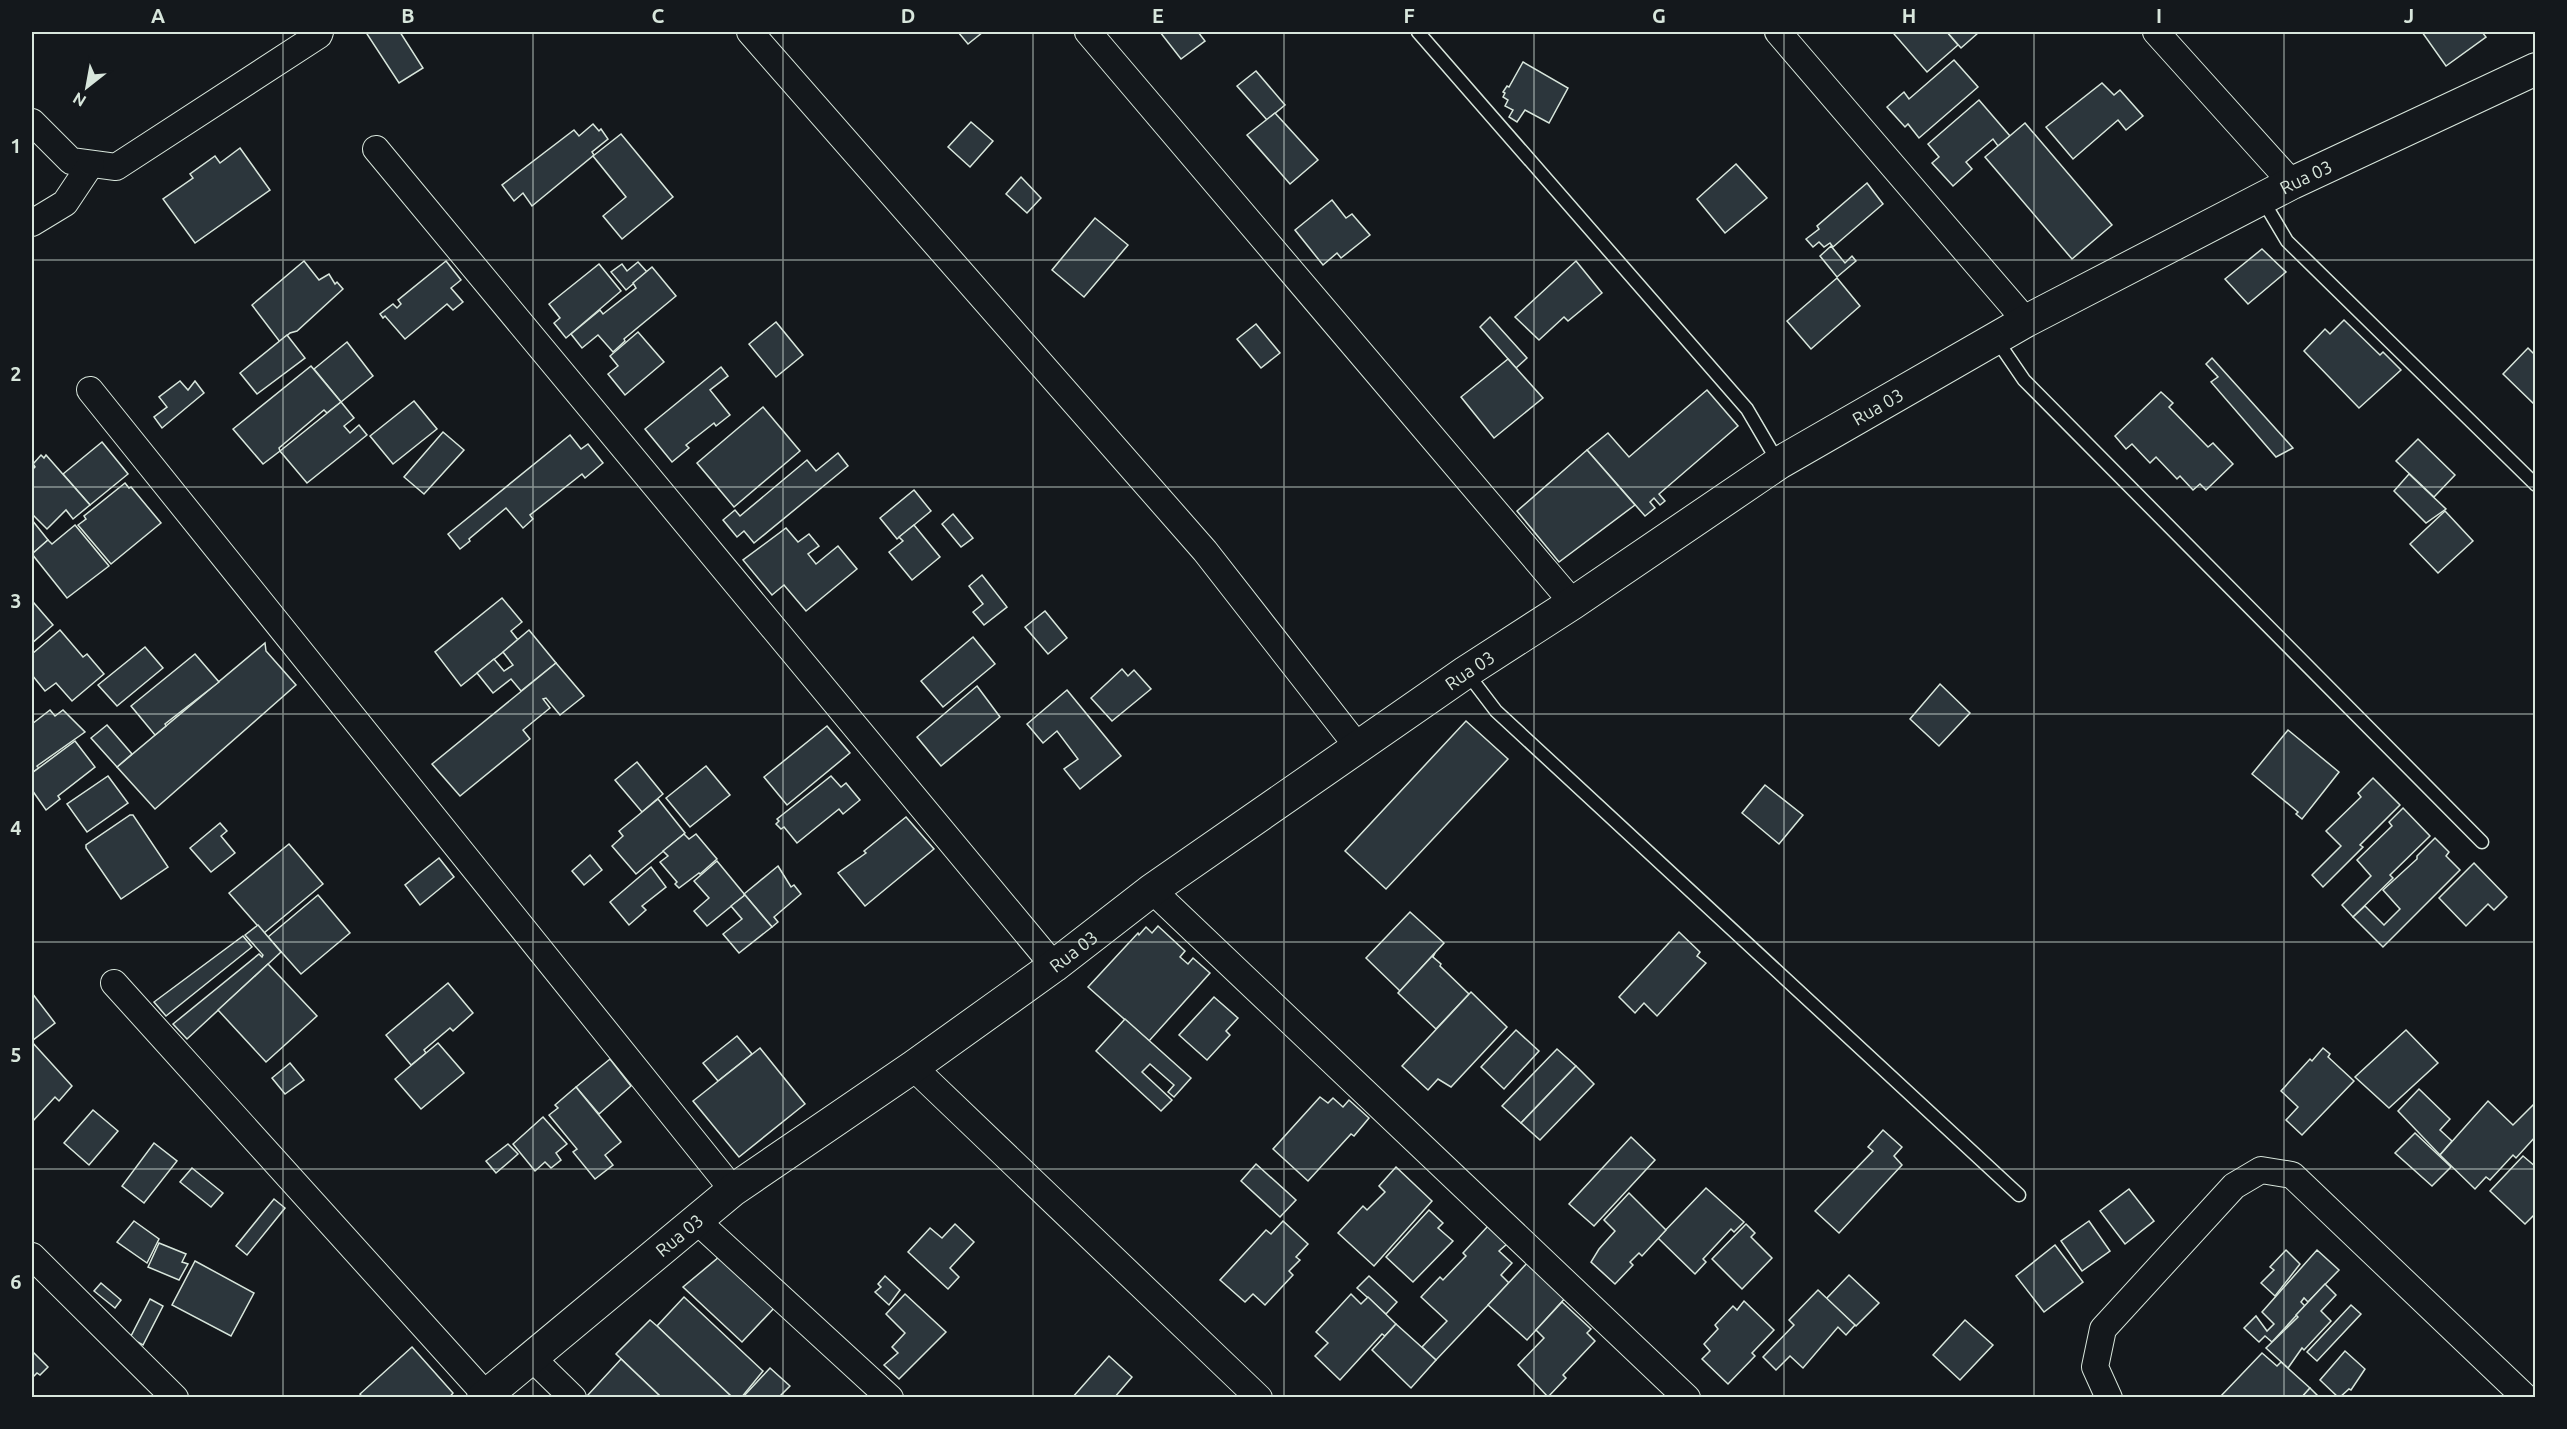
<svg xmlns="http://www.w3.org/2000/svg" width="2567" height="1429" font-family="Ubuntu,sans-serif">
	<rect width="100%" height="100%" fill="#14181c"/>
	<g fill="#2c363c" stroke="#d8e6dc" stroke-width="1.5">
		<path d="M370,32H400L423,68L399,83L367,34Z"/>
		<path d="M958,32H983L968,44Z"/>
		<path d="M1160,32H1198L1205,41L1181,59Z"/>
		<path d="M1897,32H1947L1958,45L1927,72L1894,34Z"/>
		<path d="M1947,32H1977L1978,33L1961,48Z"/>
		<path d="M2422,32H2482L2486,37L2446,66Z"/>
		<path d="M1954,60L1978,87L1919,138L1908,124L1905,127L1887,107L1904,92L1909,99Z"/>
		<path d="M1523,62L1568,88L1549,123L1525,110L1517,122L1509,117L1513,110L1505,106L1508,100L1503,97L1505,93L1503,92L1507,86L1509,87Z"/>
		<path d="M1256,71L1285,105L1267,120L1237,86Z"/>
		<path d="M2102,83L2114,95L2120,90L2143,116L2126,130L2118,120L2073,159L2046,127Z"/>
		<path d="M1979,100L2010,136L1998,146L1993,139L1966,162L1972,169L1953,186L1932,163L1939,157L1928,144Z"/>
		<path d="M1275,113L1318,160L1290,184L1247,135Z"/>
		<path d="M971,122L993,141L970,167L948,147Z"/>
		<path d="M2025,123L2112,225L2072,259L1985,157Z"/>
		<path d="M593,124L599,131L601,129L608,139L592,152L594,155L532,206L523,193L514,201L502,185L574,130L579,136Z"/>
		<path d="M621,134L673,197L622,239L603,216L626,197L593,156Z"/>
		<path d="M240,148L270,190L195,243L163,199L193,178L190,174L215,156L220,163Z"/>
		<path d="M1736,164L1767,198L1725,233L1697,199Z"/>
		<path d="M1021,177L1041,198L1027,213L1006,194Z"/>
		<path d="M1867,183L1883,204L1833,247L1830,243L1824,247L1819,242L1813,247L1806,239L1819,229L1817,226Z"/>
		<path d="M1332,200L1346,218L1352,214L1370,235L1341,258L1337,253L1323,265L1295,230Z"/>
		<path d="M1095,218L1128,245L1084,297L1052,270Z"/>
		<path d="M1831,246L1845,263L1852,256L1856,261L1837,277L1820,256Z"/>
		<path d="M2262,249L2286,272L2248,304L2225,279Z"/>
		<path d="M304,261L319,280L329,274L335,284L337,282L343,289L297,331L290,333L280,342L252,305Z"/>
		<path d="M446,261L461,280L451,288L463,302L453,310L447,304L405,339L385,316L383,318L380,314L393,304L397,308L401,304L398,300Z"/>
		<path d="M1576,261L1602,293L1568,321L1564,317L1539,340L1515,317Z"/>
		<path d="M638,262L647,272L626,290L611,272L622,264L627,271Z"/>
		<path d="M599,264L621,291L566,338L554,323L560,318L549,304Z"/>
		<path d="M652,267L676,296L624,339L625,341L613,352L598,335L582,348L571,334L600,310L603,314L636,288L633,283Z"/>
		<path d="M1837,278L1860,306L1811,349L1787,321Z"/>
		<path d="M1490,317L1527,358L1516,368L1480,327Z"/>
		<path d="M2344,320L2380,355L2383,352L2401,370L2359,408L2304,351L2325,329L2330,334Z"/>
		<path d="M776,322L803,355L776,377L749,344Z"/>
		<path d="M1256,324L1280,353L1261,368L1237,339Z"/>
		<path d="M638,332L664,362L625,395L608,374L618,366L610,356Z"/>
		<path d="M287,335L305,358L257,394L240,373Z"/>
		<path d="M347,342L373,376L341,402L314,369Z"/>
		<path d="M2528,348L2536,356V406L2503,374Z"/>
		<path d="M2212,358L2293,448L2276,457L2211,382L2218,377L2206,364Z"/>
		<path d="M1508,359L1543,398L1494,438L1461,397Z"/>
		<path d="M311,366L341,402L327,413L324,410L279,448L280,451L263,464L233,429Z"/>
		<path d="M721,367L728,376L710,390L730,415L716,426L714,423L686,445L689,448L672,462L645,429Z"/>
		<path d="M180,381L188,390L195,381L204,393L162,428L154,417L167,407L159,397Z"/>
		<path d="M1707,390L1738,426L1659,494L1665,501L1660,505L1654,498L1650,502L1655,508L1645,516L1587,450L1608,433L1629,457Z"/>
		<path d="M2161,392L2173,403L2169,407L2208,447L2213,443L2233,464L2206,490L2200,484L2193,490L2180,476L2177,479L2156,457L2150,463L2132,444L2126,449L2115,436Z"/>
		<path d="M414,401L437,429L393,464L370,436Z"/>
		<path d="M341,402L354,418L344,426L350,433L359,425L367,435L307,483L280,451Z"/>
		<path d="M763,407L800,451L734,507L697,463Z"/>
		<path d="M443,432L464,450L424,494L404,477Z"/>
		<path d="M570,435L581,449L588,444L603,463L585,478L582,474L530,515L533,519L523,528L506,508L469,539L470,541L460,549L448,534Z"/>
		<path d="M2418,439L2455,475L2434,497L2396,461Z"/>
		<path d="M102,442L128,474L90,505L63,474Z"/>
		<path d="M1587,450L1635,505L1559,562L1517,511Z"/>
		<path d="M838,453L848,466L754,543L744,531L737,537L723,520L735,510L740,516L807,460L816,471Z"/>
		<path d="M41,455L44,458L46,455L90,505L73,519L66,510L47,529L32,514V470L35,467L33,464Z"/>
		<path d="M2409,474L2446,509L2426,523L2394,491Z"/>
		<path d="M125,483L129,488L131,487L161,523L111,564L78,525L86,519L84,516Z"/>
		<path d="M914,490L931,511L897,539L880,518Z"/>
		<path d="M2445,511L2473,541L2438,573L2410,544Z"/>
		<path d="M953,514L973,538L961,547L942,524Z"/>
		<path d="M32,520L48,540L32,554Z"/>
		<path d="M75,525L109,566L67,598L32,554L48,540L52,544Z"/>
		<path d="M914,525L940,557L912,580L889,552L903,541L899,537Z"/>
		<path d="M786,528L798,542L809,534L819,546L808,554L816,564L838,546L857,569L806,611L784,585L772,595L743,560Z"/>
		<path d="M982,575L1007,607L984,625L973,612L983,604L969,586Z"/>
		<path d="M502,598L522,622L511,631L518,640L461,686L435,652Z"/>
		<path d="M34,603L53,625L32,643V605Z"/>
		<path d="M1045,611L1067,638L1048,654L1025,627Z"/>
		<path d="M60,630L83,657L87,654L104,674L72,701L56,683L45,691L32,675V654Z"/>
		<path d="M529,630L556,663L521,691L511,679L493,693L477,673L494,659L504,671L513,665L503,652Z"/>
		<path d="M973,637L995,664L943,707L921,681Z"/>
		<path d="M265,643L266,651L296,685L155,809L117,767Z"/>
		<path d="M145,647L163,668L117,706L98,685Z"/>
		<path d="M195,654L219,682L165,724L166,726L155,735L131,706Z"/>
		<path d="M556,663L584,696L560,715L546,698L543,699L550,708L523,730L530,739L460,796L432,764Z"/>
		<path d="M1122,669L1128,676L1134,670L1151,689L1112,721L1091,698Z"/>
		<path d="M1940,684L1970,713L1939,746L1910,719Z"/>
		<path d="M977,686L1000,717L941,766L917,737Z"/>
		<path d="M1067,690L1121,756L1080,789L1064,769L1078,759L1057,731L1043,743L1027,724Z"/>
		<path d="M50,710L55,716L63,710L85,732L37,766L39,768L32,773V724Z"/>
		<path d="M1466,721L1508,759L1386,889L1345,851Z"/>
		<path d="M107,725L132,754L117,767L91,738Z"/>
		<path d="M827,726L850,753L787,805L764,777Z"/>
		<path d="M2288,730L2339,772L2302,819L2296,814L2298,812L2252,774Z"/>
		<path d="M75,741L95,767L58,796L60,799L46,810L32,790V773Z"/>
		<path d="M637,762L663,794L642,812L615,780Z"/>
		<path d="M706,766L730,795L690,827L666,798Z"/>
		<path d="M108,776L128,803L87,832L67,804Z"/>
		<path d="M831,776L841,787L846,783L860,800L843,814L839,809L797,843L784,827L781,829L776,824L779,821L777,819Z"/>
		<path d="M2373,778L2400,805L2360,845L2363,847L2323,887L2312,875L2341,846L2326,831L2361,797L2358,793Z"/>
		<path d="M1765,785L1803,815L1779,844L1742,813Z"/>
		<path d="M658,799L685,833L636,874L612,846L623,836L619,831Z"/>
		<path d="M2403,808L2430,836L2390,875L2393,878L2353,917L2342,905L2371,876L2357,860L2392,826L2389,822Z"/>
		<path d="M130,815H133L168,867L121,899L86,848V845Z"/>
		<path d="M906,817L934,849L865,906L838,873L866,853L864,851Z"/>
		<path d="M220,823L227,831L221,836L235,853L211,872L190,848Z"/>
		<path d="M684,834L689,839L696,834L717,859L700,874L699,873L679,888L675,884L677,882L660,862L668,856L663,851Z"/>
		<path d="M2435,838L2449,852L2446,856L2460,870L2383,947L2353,917L2365,906L2384,925L2400,909L2383,890L2417,859V856Z"/>
		<path d="M289,844L323,884L264,933L229,893Z"/>
		<path d="M590,855L602,870L584,885L572,871Z"/>
		<path d="M439,858L454,877L420,905L405,885Z"/>
		<path d="M717,861L745,895L707,926L694,911L709,898L694,881Z"/>
		<path d="M2474,863L2507,897L2494,910L2488,904L2466,926L2439,898Z"/>
		<path d="M778,866L791,887L794,885L801,894L774,917L778,922L772,927L744,894Z"/>
		<path d="M651,867L666,887L642,906L646,910L629,925L610,902Z"/>
		<path d="M318,895L350,933L301,974L268,937Z"/>
		<path d="M745,895L772,927L739,953L723,934L742,919L731,906Z"/>
		<path d="M1410,912L1444,943L1400,991L1366,958Z"/>
		<path d="M258,925L281,952L187,1039L173,1024L259,954L262,957L263,955L245,935Z"/>
		<path d="M1158,926L1185,951L1180,957L1188,964L1193,958L1210,973L1149,1041L1088,987L1138,933L1139,935L1146,927L1152,933Z"/>
		<path d="M1679,932L1700,952L1697,956L1706,963L1657,1016L1644,1003L1635,1013L1619,997Z"/>
		<path d="M243,936L252,947L166,1016L154,1002Z"/>
		<path d="M1435,953L1433,957L1441,964L1440,966L1469,994L1436,1029L1398,993Z"/>
		<path d="M268,964L317,1016L266,1062L218,1010Z"/>
		<path d="M448,983L473,1013L453,1031L450,1028L424,1050L426,1053L411,1065L386,1035Z"/>
		<path d="M1471,992L1507,1027L1451,1087L1438,1079L1428,1090L1402,1066Z"/>
		<path d="M32,993L55,1023L33,1040L32,1038Z"/>
		<path d="M1214,997L1238,1018L1226,1031L1230,1035L1207,1060L1179,1035Z"/>
		<path d="M1125,1019L1191,1078L1174,1097L1168,1092L1174,1085L1150,1064L1142,1072L1172,1100L1161,1111L1096,1051Z"/>
		<path d="M1516,1030L1539,1051L1504,1089L1481,1067Z"/>
		<path d="M2406,1030L2438,1063L2389,1108L2355,1077Z"/>
		<path d="M737,1036L752,1054L718,1081L703,1063Z"/>
		<path d="M32,1042L72,1086L59,1101L55,1097L32,1122Z"/>
		<path d="M438,1043L464,1073L421,1109L395,1079Z"/>
		<path d="M760,1048L805,1104L739,1157L693,1101Z"/>
		<path d="M2323,1048L2330,1054L2328,1057L2354,1081L2302,1135L2286,1120L2298,1107L2281,1091L2310,1059L2312,1061Z"/>
		<path d="M1557,1049L1576,1066L1521,1123L1502,1106Z"/>
		<path d="M610,1059L631,1086L599,1114L576,1087Z"/>
		<path d="M290,1063L304,1080L285,1094L272,1078Z"/>
		<path d="M1576,1066L1594,1084L1540,1140L1521,1123Z"/>
		<path d="M576,1087L621,1142L605,1155L613,1165L595,1179L573,1152L577,1149L549,1115L558,1108L555,1105Z"/>
		<path d="M2419,1089L2450,1119L2440,1130L2452,1141L2440,1155L2398,1111Z"/>
		<path d="M1320,1097L1328,1103L1333,1098L1343,1107L1349,1100L1369,1118L1354,1136L1351,1134L1308,1181L1273,1149Z"/>
		<path d="M2488,1101L2513,1125L2536,1102V1136L2516,1158L2513,1155L2490,1180L2486,1177L2475,1189L2440,1155Z"/>
		<path d="M93,1110L118,1131L89,1165L64,1143Z"/>
		<path d="M543,1117L567,1144L556,1153L561,1160L551,1168L545,1162L535,1171L513,1144Z"/>
		<path d="M1883,1130L1902,1147L1894,1156L1902,1165L1839,1233L1815,1211L1873,1151L1868,1147Z"/>
		<path d="M2415,1133L2451,1167L2432,1186L2395,1153Z"/>
		<path d="M1631,1137L1655,1160L1594,1226L1569,1204Z"/>
		<path d="M154,1143L177,1161L144,1203L122,1186Z"/>
		<path d="M508,1144L518,1154L496,1173L486,1161Z"/>
		<path d="M2523,1156L2536,1167V1213L2525,1224L2490,1191Z"/>
		<path d="M1256,1164L1296,1200L1280,1217L1241,1181Z"/>
		<path d="M1396,1167L1432,1201L1374,1266L1338,1233L1363,1206L1367,1210L1385,1192L1379,1186Z"/>
		<path d="M192,1168L223,1193L211,1207L180,1182Z"/>
		<path d="M1706,1188L1744,1222L1734,1232L1731,1229L1703,1259L1706,1262L1695,1274L1658,1238Z"/>
		<path d="M2129,1189L2154,1221L2125,1244L2100,1211Z"/>
		<path d="M1629,1193L1666,1230L1642,1256L1639,1253L1630,1262L1633,1265L1615,1284L1591,1262L1599,1249L1615,1231L1604,1220Z"/>
		<path d="M274,1199L285,1208L247,1255L236,1246Z"/>
		<path d="M1429,1210L1443,1223L1438,1228L1453,1241L1413,1282L1386,1257Z"/>
		<path d="M134,1221L159,1239L147,1263L117,1242Z"/>
		<path d="M1283,1221L1308,1244L1296,1257L1300,1260L1289,1271L1293,1275L1265,1305L1253,1294L1245,1302L1220,1280L1266,1230L1271,1234Z"/>
		<path d="M2089,1221L2110,1251L2082,1271L2061,1241Z"/>
		<path d="M955,1224L974,1242L950,1268L959,1277L948,1289L908,1252L930,1228L942,1238Z"/>
		<path d="M1746,1224L1755,1233L1751,1237L1772,1258L1742,1289L1712,1259Z"/>
		<path d="M1488,1226L1507,1244L1499,1251L1512,1263L1501,1275L1509,1283L1436,1360L1422,1347L1447,1321L1421,1297L1440,1277L1443,1280L1466,1256L1463,1253Z"/>
		<path d="M159,1243L186,1254L182,1262L188,1264L179,1280L148,1267Z"/>
		<path d="M2055,1245L2083,1282L2044,1312L2016,1276Z"/>
		<path d="M2286,1250L2300,1264L2275,1296L2261,1283L2274,1270L2270,1267Z"/>
		<path d="M2317,1250L2339,1270L2308,1302L2304,1298L2301,1302L2305,1306L2272,1342L2265,1336L2259,1342L2244,1328L2256,1316L2267,1331L2274,1324L2262,1312Z"/>
		<path d="M719,1257L775,1307L742,1342L683,1287Z"/>
		<path d="M195,1261L254,1293L231,1336L172,1305Z"/>
		<path d="M1529,1261L1567,1296L1527,1340L1488,1305Z"/>
		<path d="M1849,1275L1879,1303L1856,1326L1826,1299Z"/>
		<path d="M885,1276L900,1290L889,1305L875,1292L881,1287L878,1284Z"/>
		<path d="M1369,1276L1397,1302L1386,1314L1357,1288Z"/>
		<path d="M101,1283L121,1300L115,1308L94,1291Z"/>
		<path d="M2325,1284L2336,1295L2321,1311L2331,1321L2304,1350L2302,1348L2288,1368L2266,1348L2298,1317L2296,1315Z"/>
		<path d="M1818,1290L1855,1325L1846,1335L1838,1327L1803,1368L1790,1356L1776,1370L1763,1357L1794,1325L1789,1320Z"/>
		<path d="M905,1294L946,1332L899,1379L884,1365L898,1353L892,1347L905,1333L886,1314Z"/>
		<path d="M1351,1294L1361,1304L1368,1297L1396,1324L1385,1336L1382,1334L1340,1380L1315,1356L1328,1343L1316,1332Z"/>
		<path d="M684,1297L763,1371L741,1398H733L657,1326Z"/>
		<path d="M150,1299L163,1306L143,1345L130,1338Z"/>
		<path d="M1744,1301L1774,1330L1752,1353L1755,1356L1728,1384L1702,1359L1710,1351L1704,1344L1718,1329L1715,1325L1733,1306L1737,1310Z"/>
		<path d="M1562,1302L1591,1329L1587,1333L1595,1341L1563,1375L1566,1378L1548,1397L1518,1365L1544,1338L1536,1330Z"/>
		<path d="M2351,1305L2361,1314L2317,1361L2307,1352Z"/>
		<path d="M650,1320L657,1326L733,1398H662L616,1354Z"/>
		<path d="M1965,1320L1993,1345L1960,1380L1933,1355Z"/>
		<path d="M1396,1324L1436,1360L1411,1388L1372,1350Z"/>
		<path d="M412,1347L453,1393L449,1398H363L360,1394Z"/>
		<path d="M32,1351L48,1367L40,1375L37,1373L32,1378Z"/>
		<path d="M2345,1351L2365,1369L2351,1390L2349,1389L2339,1398L2320,1380Z"/>
		<path d="M2262,1353L2277,1366L2281,1362L2310,1388L2301,1398H2219Z"/>
		<path d="M1109,1356L1132,1377L1114,1398H1072Z"/>
		<path d="M621,1359L662,1398L587,1396Z"/>
		<path d="M770,1368L790,1386L778,1398H742Z"/>
		<path d="M2310,1388L2320,1398H2301Z"/>
	</g>
	<g fill="none" stroke-linecap="round" stroke-linejoin="round">
		<g stroke="#d8e6dc" stroke-width="15">
			<g id="service">
				<path d="M1418,32L1747,409L1778,462"/>
				<path d="M2262,199L2287,241L2536,485"/>
				<path d="M1996,339L2024,380L2482,842"/>
				<path d="M1467,673L1496,711L2019,1195"/>
			</g>
		</g>
		<g stroke="#d8e6dc" stroke-width="28">
			<g id="minor">
				<path d="M750,32L1205,551L1358,747"/>
				<path d="M1088,32L1573,603"/>
				<path d="M1778,32L2026,321"/>
				<path d="M2156,32L2292,183"/>
				<path d="M32,122L71,161L116,167L319,35L320,32"/>
				<path d="M376,149L1054,966"/>
				<path d="M32,223L65,203L91,164"/>
				<path d="M90,390L733,1190"/>
				<path d="M1152,890L1687,1398"/>
				<path d="M114,983L486,1395"/>
				<path d="M913,1067L1259,1398"/>
				<path d="M697,1221L890,1398"/>
				<path d="M32,1256L175,1398"/>
				<path d="M531,1357L573,1398"/>
				<path d="M2109,1398L2095,1367L2103,1329L2234,1186L2261,1170L2292,1175L2526,1398"/>
			</g>
		</g>
		<g stroke="#d8e6dc" stroke-width="34">
			<g id="tertiary">
				<path id="s1" d="M483,1398L733,1190L913,1067L1054,966L1152,890L1466,672L1573,603L1779,463L2026,321L2292,183L2536,69"/>
			</g>
		</g>
		<use href="#service" stroke="#14181c" stroke-width="12"/>
		<use href="#minor" stroke="#14181c" stroke-width="26"/>
		<use href="#tertiary" stroke="#14181c" stroke-width="32"/>
	</g>
	<path fill="none" stroke="#d8e6dc" stroke-width="1.5" stroke-opacity="0.55" d="M283,32V1398M533,32V1398M783,32V1398M1033,32V1398M1284,32V1398M1534,32V1398M1784,32V1398M2034,32V1398M2284,32V1398M32,260H2536M32,487H2536M32,714H2536M32,942H2536M32,1169H2536"/>
	<g text-anchor="middle" dominant-baseline="central" stroke-width="4.5" stroke-linejoin="round" paint-order="stroke">
		<g font-size="18" fill="#d8e6dc" stroke="#14181c">
			<text stroke="none"><textPath href="#s1" startOffset="2199">Rua 03</textPath></text>
			<text stroke="none"><textPath href="#s1" startOffset="1713">Rua 03</textPath></text>
			<text stroke="none"><textPath href="#s1" startOffset="1227">Rua 03</textPath></text>
			<text stroke="none"><textPath href="#s1" startOffset="741">Rua 03</textPath></text>
			<text stroke="none"><textPath href="#s1" startOffset="255">Rua 03</textPath></text>
		</g>
	</g>
	<rect width="2567" height="1429" fill="none" stroke="#14181c" stroke-width="66"/>
	<g transform="translate(87 87) rotate(211)" stroke="#14181c" stroke-width="4.5" paint-order="stroke">
	<path d="M0-4.5L10 22L0 15L-10 22Z" fill="#d8e6dc"/>
	<text y="-9" font-size="16" font-weight="bold" text-anchor="middle" fill="#d8e6dc">N</text>
	</g>
	<rect x="33" y="33" width="2501" height="1363" fill="none" stroke="#d8e6dc" stroke-width="2"/>
	<g font-size="20" text-anchor="middle" font-weight="bold" fill="#d8e6dc">
		<text x="158" y="23">A</text>
		<text x="408" y="23">B</text>
		<text x="658" y="23">C</text>
		<text x="908" y="23">D</text>
		<text x="1158" y="23">E</text>
		<text x="1409" y="23">F</text>
		<text x="1659" y="23">G</text>
		<text x="1909" y="23">H</text>
		<text x="2159" y="23">I</text>
		<text x="2409" y="23">J</text>
		<text x="16" y="153">1</text>
		<text x="16" y="381">2</text>
		<text x="16" y="608">3</text>
		<text x="16" y="835">4</text>
		<text x="16" y="1062">5</text>
		<text x="16" y="1289">6</text>
	</g>
</svg>
